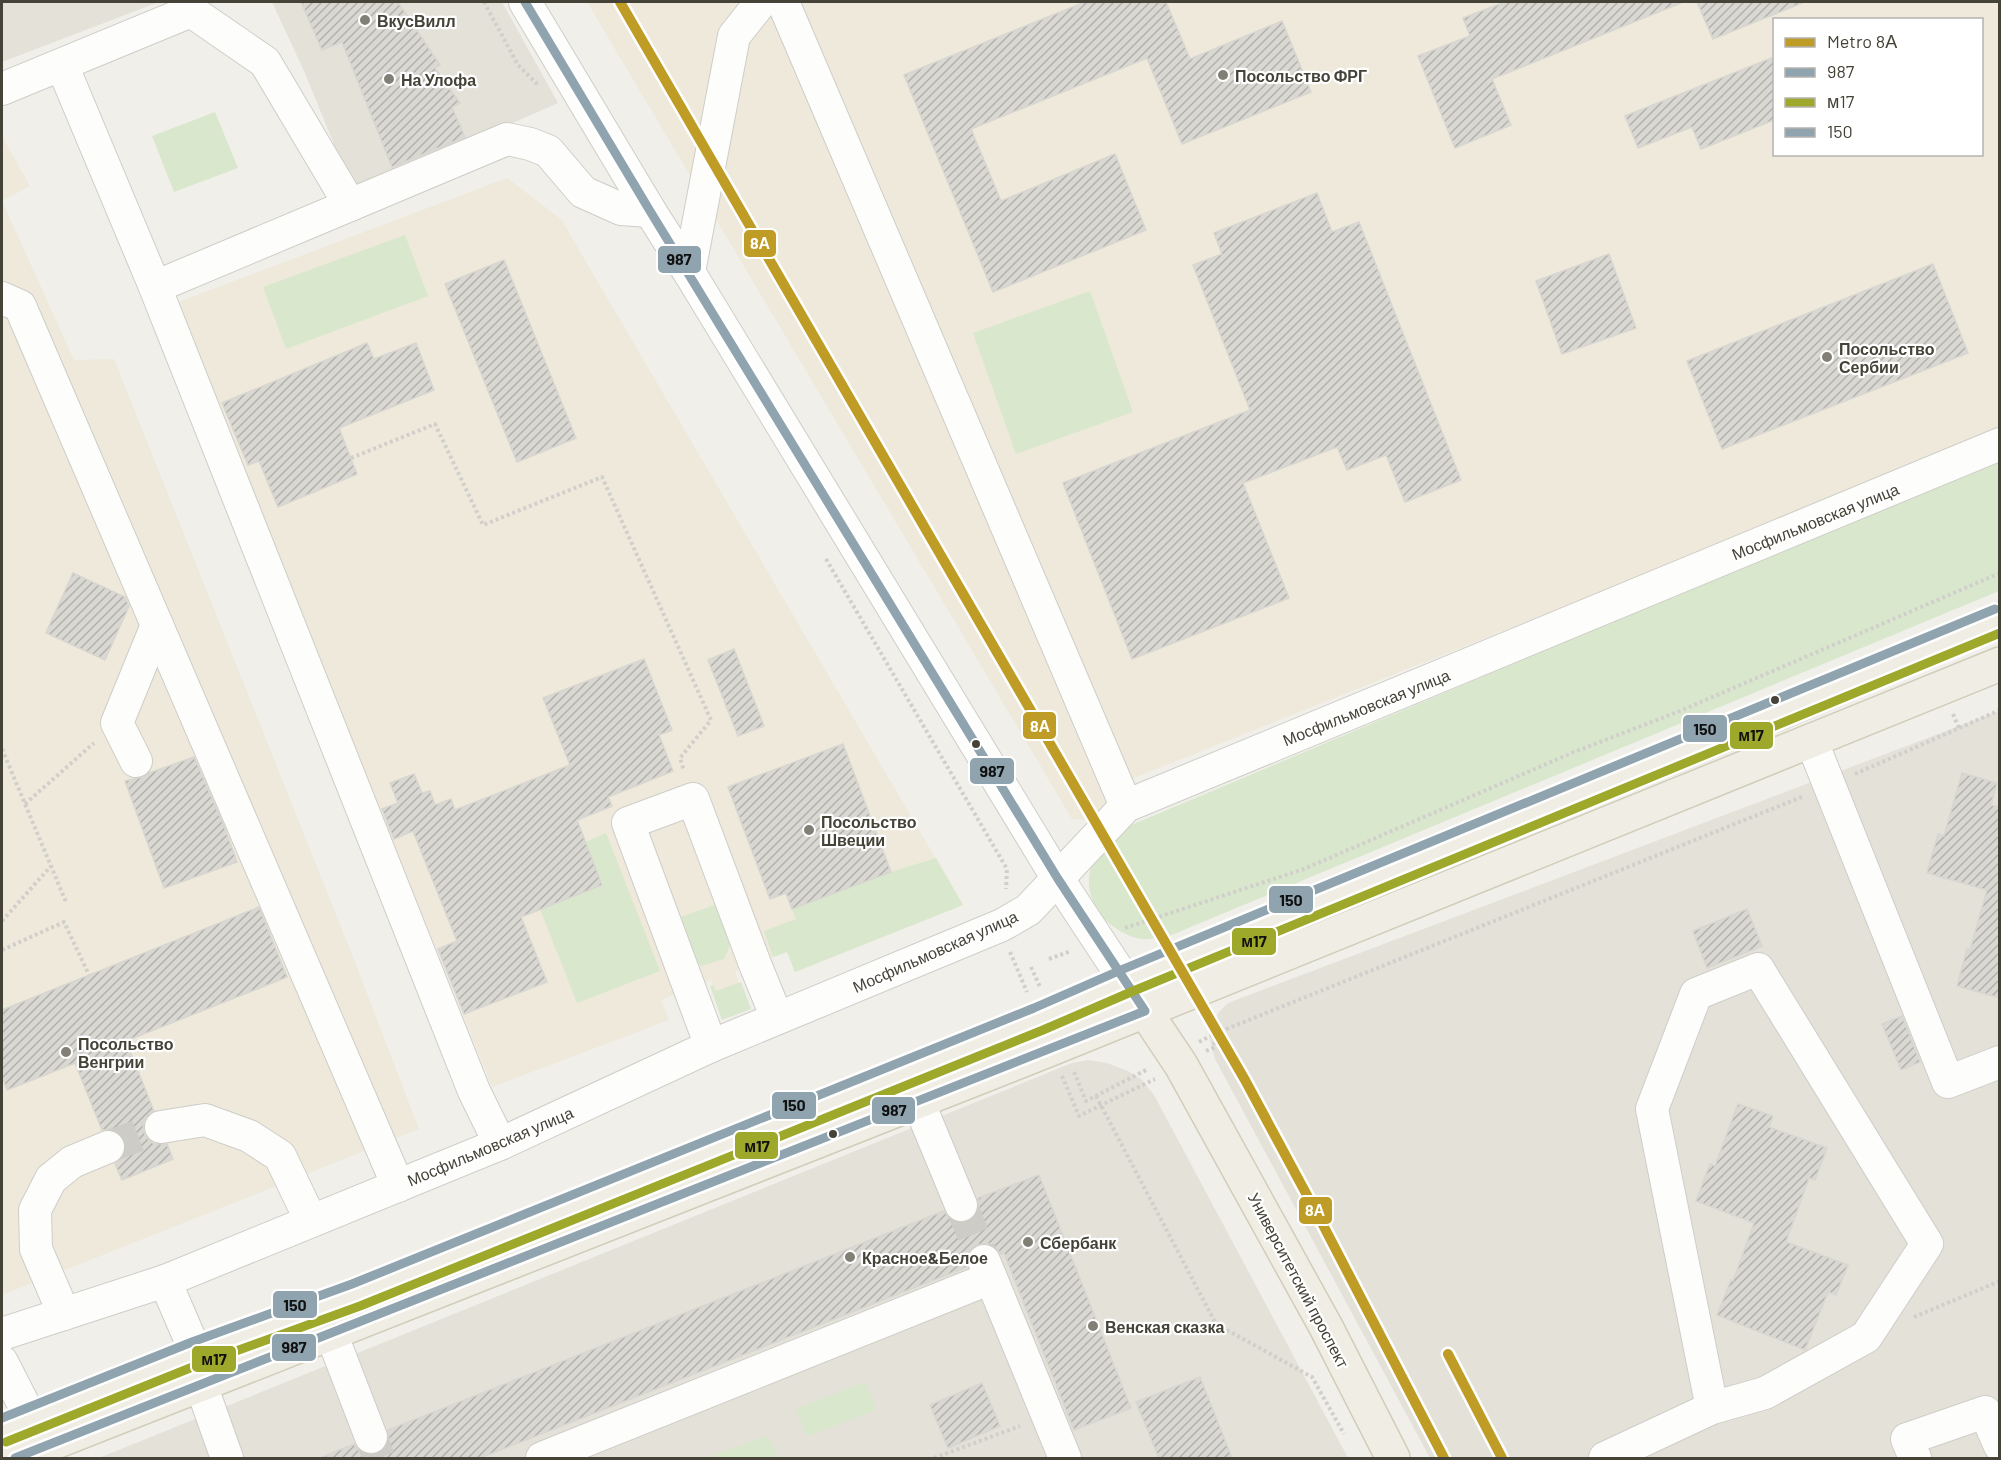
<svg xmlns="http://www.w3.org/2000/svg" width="2001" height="1460" font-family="Barlow,sans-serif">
	<defs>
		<pattern id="building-hatch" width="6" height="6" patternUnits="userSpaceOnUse" patternTransform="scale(1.5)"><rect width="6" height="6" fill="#d9d8d3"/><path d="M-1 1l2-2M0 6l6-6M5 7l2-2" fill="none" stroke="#b2b1ac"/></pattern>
	</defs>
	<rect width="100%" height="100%" fill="#f0efea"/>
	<g fill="#e3e1d8">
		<path d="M2,2H159L2,62Z"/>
		<path d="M272,2H502L558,103L354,193L304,71Z"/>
		<path d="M1999,711V1458H1430L1215,1059L1210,1040L1211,1026L1219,1012L1228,1003Z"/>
		<path d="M1088,1060L1107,1063L1128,1071L1141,1079L1154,1095L1348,1458H99L1072,1063Z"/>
	</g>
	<g fill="#eee9db" fill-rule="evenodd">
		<path d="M587,2H1999V433L1114,786L1112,806L1098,821L1072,819ZM1774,20H1982V154H1774Z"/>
		<path d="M3,138L30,186L2,201L74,360L114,359L353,957L419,1129L2,1295V139Z"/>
		<path d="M507,178L561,219L963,905L795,972L787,952L735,971L739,983L716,991L711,980L661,1000L669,1020L492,1087L176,303Z"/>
	</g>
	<g fill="#d9e8cc">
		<path d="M215,112L238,168L174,192L152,136Z"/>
		<path d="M405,235L428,296L286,349L263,287Z"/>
		<path d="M1090,291L1133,412L1016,454L973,333Z"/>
		<path d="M1999,459V591L1169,936C1160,937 1150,940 1141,939C1108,932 1079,900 1092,864C1097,850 1107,841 1117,831Z"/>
		<path d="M606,833L660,971L577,1003L540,909L585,842Z"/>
		<path d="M936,858L963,905L795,972L787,952L773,957L764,931L796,919L792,909L891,872Z"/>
		<path d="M717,904L731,943L724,959L701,966L686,953L675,919Z"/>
		<path d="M741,982L751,1009L722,1020L710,986L713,985L716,991Z"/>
		<path d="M865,1382L876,1410L807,1436L796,1409Z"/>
		<path d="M766,1436L771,1442L778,1458H707Z"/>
	</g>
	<g fill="url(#building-hatch)" stroke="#d8d6d0" stroke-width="1.5">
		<path d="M301,2H398L440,65L435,68L460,103L452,107L465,137L392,167L342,42L322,50Z"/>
		<path d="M1085,2H1166L1190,59L1282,21L1311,92L1182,144L1147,58L971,129L1001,201L1115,154L1146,230L993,292L904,75Z"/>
		<path d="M1505,2H1681V3L1492,79L1511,125L1455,148L1418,56L1470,36L1463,18Z"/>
		<path d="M1697,2H1802V3L1713,39Z"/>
		<path d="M1774,57V120L1701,149L1692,127L1638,148L1625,116Z"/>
		<path d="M1317,193L1332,232L1359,222L1461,480L1405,502L1386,455L1347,470L1337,447L1243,483L1289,598L1132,659L1063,483L1250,410L1193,265L1222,254L1214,233Z"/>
		<path d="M1609,254L1636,328L1562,354L1536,281Z"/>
		<path d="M504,260L576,438L517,462L445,284Z"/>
		<path d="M1933,264L1968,353L1722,449L1687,361Z"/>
		<path d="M367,343L374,359L416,343L434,390L339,428L357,474L278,507L259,461L248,465L222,403Z"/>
		<path d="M73,573L125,597L129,606L105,660L46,633Z"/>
		<path d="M734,649L764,726L738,736L708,660Z"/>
		<path d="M644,659L672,730L659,735L673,771L608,797L612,806L577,820L602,885L521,917L547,982L464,1014L438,949L457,941L413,831L394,839L382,809L398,803L390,783L414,774L422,793L430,791L435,805L451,799L455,810L570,765L543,698Z"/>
		<path d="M843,744L891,872L792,909L786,893L770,899L728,787Z"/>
		<path d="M194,757L224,826L237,862L164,888L125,781L143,777L149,773Z"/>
		<path d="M1962,773L1997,783L1991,805L2000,807V998L1957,986L1967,949L1970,950L1987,890L1927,873L1938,834L1944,836Z"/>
		<path d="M259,907L287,977L126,1041L154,1111L149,1113L144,1120L143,1130L147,1138L154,1144H167L173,1159L122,1180L115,1164L123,1157L126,1149L125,1141L118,1132L110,1129L102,1130L75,1063L7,1090L2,1076V1010Z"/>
		<path d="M1747,909L1762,946L1707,968L1693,931Z"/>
		<path d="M1902,1016L1920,1062L1901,1070L1882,1024Z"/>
		<path d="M1738,1104L1773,1116L1769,1127L1827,1148L1815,1180L1809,1178L1786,1242L1848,1265L1836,1295L1828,1292L1805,1350L1717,1315L1731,1280L1733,1281L1754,1223L1696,1201L1710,1164L1715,1166Z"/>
		<path d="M1039,1175L1131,1408L1074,1430L1004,1253L1001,1254L994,1246L986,1243L977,1245L970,1250L966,1258L967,1267L480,1458H320L354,1444L359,1451L368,1455L378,1454L385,1449L389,1440L388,1430L944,1211L951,1220L958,1223L967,1222L976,1215L979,1207L978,1198Z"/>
		<path d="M1200,1377L1232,1458H1159L1136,1402Z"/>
		<path d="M982,1383L1000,1426L948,1448L930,1405Z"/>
	</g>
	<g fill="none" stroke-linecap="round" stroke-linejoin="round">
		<g stroke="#ceccc6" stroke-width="32" stroke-dasharray="32 16" stroke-linecap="butt">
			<path d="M108,1147L161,1127"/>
			<path d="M961,1205L984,1261"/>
			<path d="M371,1437L379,1458"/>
		</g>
		<g stroke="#cecdc8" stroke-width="34">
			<g id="minor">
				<path d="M525,2L650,211L689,272L1058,879L1145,1011"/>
				<path d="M783,2L1126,806"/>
				<path d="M62,65L155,287L474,1091L500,1144"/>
				<path d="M2,89L191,11L265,62L350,205L507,139L530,144L548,151L583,192L621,209L650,211"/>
				<path d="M689,272L734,36L761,2"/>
				<path d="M155,287L350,205"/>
				<path d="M2,298L20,306L398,1186"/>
				<path d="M1812,742L1948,1082L2000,1062"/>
				<path d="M136,761L117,723L157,625"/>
				<path d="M711,1046L628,823L693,799L755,964L777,1018"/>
				<path d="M918,1101L961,1205"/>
				<path d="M161,1127L205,1120L249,1136L280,1156L311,1221"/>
				<path d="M984,1261L1065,1458"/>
				<path d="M165,1281L196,1353"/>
				<path d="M64,1314L36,1249L35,1210L51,1179L72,1162L108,1147"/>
				<path d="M331,1333L371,1437"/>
				<path d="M2,1334L165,1281L500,1144L711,1046L1002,925L1028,910L1126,806L2000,444"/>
				<path d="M2,1362L31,1419"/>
				<path d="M201,1385L227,1458"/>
				<path d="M542,1458L991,1278"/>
				<path d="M1605,1458L1712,1408L1765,1393L1866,1337L1927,1244L1758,969L1696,994L1652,1109L1712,1408"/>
				<path d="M1915,1458L1907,1439L1985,1412L2000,1446"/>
			</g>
		</g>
		<g stroke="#d1cdb9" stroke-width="36">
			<g id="major">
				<path d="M1145,1011L1181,1065L1326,1327L1393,1458"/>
				<path d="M2,1431L196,1353L356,1295L1039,1019L1126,981L1781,712L2000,620"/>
				<path d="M15,1458L1051,1049L2000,664"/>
			</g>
		</g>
		<g stroke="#d1cfcb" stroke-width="4" stroke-dasharray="3 3" stroke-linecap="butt">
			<path d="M484,2L518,65L539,86"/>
			<path d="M351,458L435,424L483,525L602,477L711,720L680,758L684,771"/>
			<path d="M826,559L1007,869L1006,889"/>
			<path d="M1953,714L1959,728"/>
			<path d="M2,749L66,902"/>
			<path d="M1855,774L2000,710"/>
			<path d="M25,804L94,743"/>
			<path d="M2,921L51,866"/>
			<path d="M1125,928L1304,869L1574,752L1680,711L2000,573"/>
			<path d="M2,950L64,922L89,975"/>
			<path d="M1010,952L1027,992"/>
			<path d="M1049,959L1071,951"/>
			<path d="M1031,967L1040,987"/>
			<path d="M1199,1042L1214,1034L1804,796"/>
			<path d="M1206,1051L1215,1047L1214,1034"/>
			<path d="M1074,1072L1086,1101L1148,1069"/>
			<path d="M1062,1076L1079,1116L1155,1079"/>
			<path d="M1096,1096L1216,1324L1312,1377L1344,1434"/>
			<path d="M1914,1317L2000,1281"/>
			<path d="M934,1458L1020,1426"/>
		</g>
		<use href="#minor" stroke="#fdfdfc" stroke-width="32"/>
		<use href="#major" stroke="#f0eee4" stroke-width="33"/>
		<g stroke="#fff" stroke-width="14">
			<path id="bus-1" d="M15,1458L1145,1011L1058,879L650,211L525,2"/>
		</g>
		<g stroke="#fff" stroke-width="14">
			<path id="bus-2" d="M6,1442L200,1364L360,1306L1043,1030L1131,992L2000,633"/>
		</g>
		<g stroke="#fff" stroke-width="14">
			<path id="bus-3" d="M2,1418L192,1342L352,1284L1034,1008L1121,970L1995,609"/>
		</g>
		<use href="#bus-1" stroke="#90a4af" stroke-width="9"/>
		<use href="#bus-2" stroke="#9ea82a" stroke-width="9"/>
		<use href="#bus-3" stroke="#90a4af" stroke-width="9"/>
		<g stroke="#fff" stroke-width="15">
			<g id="metro-1">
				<path d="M620,2L1245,1080L1322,1223L1444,1458"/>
				<path d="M1448,1354L1502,1458"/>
			</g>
		</g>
		<use href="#metro-1" stroke="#be9c25" stroke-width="10"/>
	</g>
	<g fill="#817f76" stroke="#fff" stroke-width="2">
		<circle cx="365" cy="20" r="6"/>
		<circle cx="1223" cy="75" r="6"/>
		<circle cx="389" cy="79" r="6"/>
		<circle cx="1827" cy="357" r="6"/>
		<circle cx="809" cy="830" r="6"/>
		<circle cx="66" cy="1052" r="6"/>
		<circle cx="1028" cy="1242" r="6"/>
		<circle cx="850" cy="1257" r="6"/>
		<circle cx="1093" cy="1326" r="6"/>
	</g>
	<g fill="#454237" stroke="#fff" stroke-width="2">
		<circle cx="1775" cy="700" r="5"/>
		<circle cx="976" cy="744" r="5"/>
		<circle cx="833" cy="1134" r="5"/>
	</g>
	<g text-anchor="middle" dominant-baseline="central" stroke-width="4.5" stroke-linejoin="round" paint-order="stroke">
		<g font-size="16" font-weight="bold" fill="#454237" stroke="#fff" text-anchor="start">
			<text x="377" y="20">ВкусВилл</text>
			<text x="1235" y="75">Посольство ФРГ</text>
			<text x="401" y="79">На Улофа</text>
			<text x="1839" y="348">Посольство<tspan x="1839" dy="18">Сербии</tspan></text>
			<text x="821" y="821">Посольство<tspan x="821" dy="18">Швеции</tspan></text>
			<text x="78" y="1043">Посольство<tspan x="78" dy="18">Венгрии</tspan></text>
			<text x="1040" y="1242">Сбербанк</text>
			<text x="862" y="1257">Красное&amp;Белое</text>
			<text x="1105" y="1326">Венская сказка</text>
		</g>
		<g font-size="16" fill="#454237" stroke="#fff">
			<text transform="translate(1815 521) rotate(-22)">Мосфильмовская улица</text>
			<text transform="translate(1366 707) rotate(-22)">Мосфильмовская улица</text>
			<text transform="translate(935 951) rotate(-24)">Мосфильмовская улица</text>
			<text transform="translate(490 1146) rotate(-23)">Мосфильмовская улица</text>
			<text transform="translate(1299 1280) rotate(62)">Университетский проспект</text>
		</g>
	</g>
	<g stroke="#fff" stroke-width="2">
		<rect x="743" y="229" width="34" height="29" rx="6" fill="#be9c25"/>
		<rect x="657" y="245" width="45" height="29" rx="6" fill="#90a4af"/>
		<rect x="1022" y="711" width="35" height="29" rx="6" fill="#be9c25"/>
		<rect x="1682" y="714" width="46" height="29" rx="6" fill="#90a4af"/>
		<rect x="1729" y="721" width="45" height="29" rx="6" fill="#9ea82a"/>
		<rect x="969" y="757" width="46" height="28" rx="6" fill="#90a4af"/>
		<rect x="1268" y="885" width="46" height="29" rx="6" fill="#90a4af"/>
		<rect x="1231" y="927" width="46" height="29" rx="6" fill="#9ea82a"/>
		<rect x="771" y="1091" width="46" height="29" rx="6" fill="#90a4af"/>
		<rect x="871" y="1096" width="45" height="29" rx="6" fill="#90a4af"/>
		<rect x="734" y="1131" width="45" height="29" rx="6" fill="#9ea82a"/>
		<rect x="1298" y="1196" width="35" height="29" rx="6" fill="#be9c25"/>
		<rect x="272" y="1290" width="46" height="29" rx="6" fill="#90a4af"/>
		<rect x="271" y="1333" width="46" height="29" rx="6" fill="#90a4af"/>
		<rect x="191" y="1345" width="46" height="28" rx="6" fill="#9ea82a"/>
	</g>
	<g font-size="16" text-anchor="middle" font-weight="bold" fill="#fff">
		<text x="760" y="249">8А</text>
		<text x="1040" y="732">8А</text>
		<text x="1315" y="1216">8А</text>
	</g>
	<g font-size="16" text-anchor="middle" font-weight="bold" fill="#111">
		<text x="679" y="265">987</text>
		<text x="1705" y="735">150</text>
		<text x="1751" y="741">м17</text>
		<text x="992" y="777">987</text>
		<text x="1291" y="906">150</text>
		<text x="1254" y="947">м17</text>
		<text x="794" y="1111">150</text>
		<text x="894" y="1116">987</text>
		<text x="757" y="1152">м17</text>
		<text x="295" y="1311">150</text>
		<text x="294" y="1353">987</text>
		<text x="214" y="1365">м17</text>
	</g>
	<rect width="2001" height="1460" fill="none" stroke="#454237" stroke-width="6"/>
	<rect x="1773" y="18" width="210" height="138" fill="#ffffff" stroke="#b5b3af" stroke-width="1.5"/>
	<rect x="1785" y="38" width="30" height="9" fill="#be9c25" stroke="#b5b3af" stroke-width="1.5"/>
	<text x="1827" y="48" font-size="18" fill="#454237">Metro 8А</text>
	<rect x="1785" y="68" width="30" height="9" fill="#90a4af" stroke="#b5b3af" stroke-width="1.5"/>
	<text x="1827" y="78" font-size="18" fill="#454237">987</text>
	<rect x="1785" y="98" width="30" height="9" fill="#9ea82a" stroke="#b5b3af" stroke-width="1.5"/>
	<text x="1827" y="108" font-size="18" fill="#454237">м17</text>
	<rect x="1785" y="128" width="30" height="9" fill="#90a4af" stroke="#b5b3af" stroke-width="1.5"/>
	<text x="1827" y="138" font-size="18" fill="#454237">150</text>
</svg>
